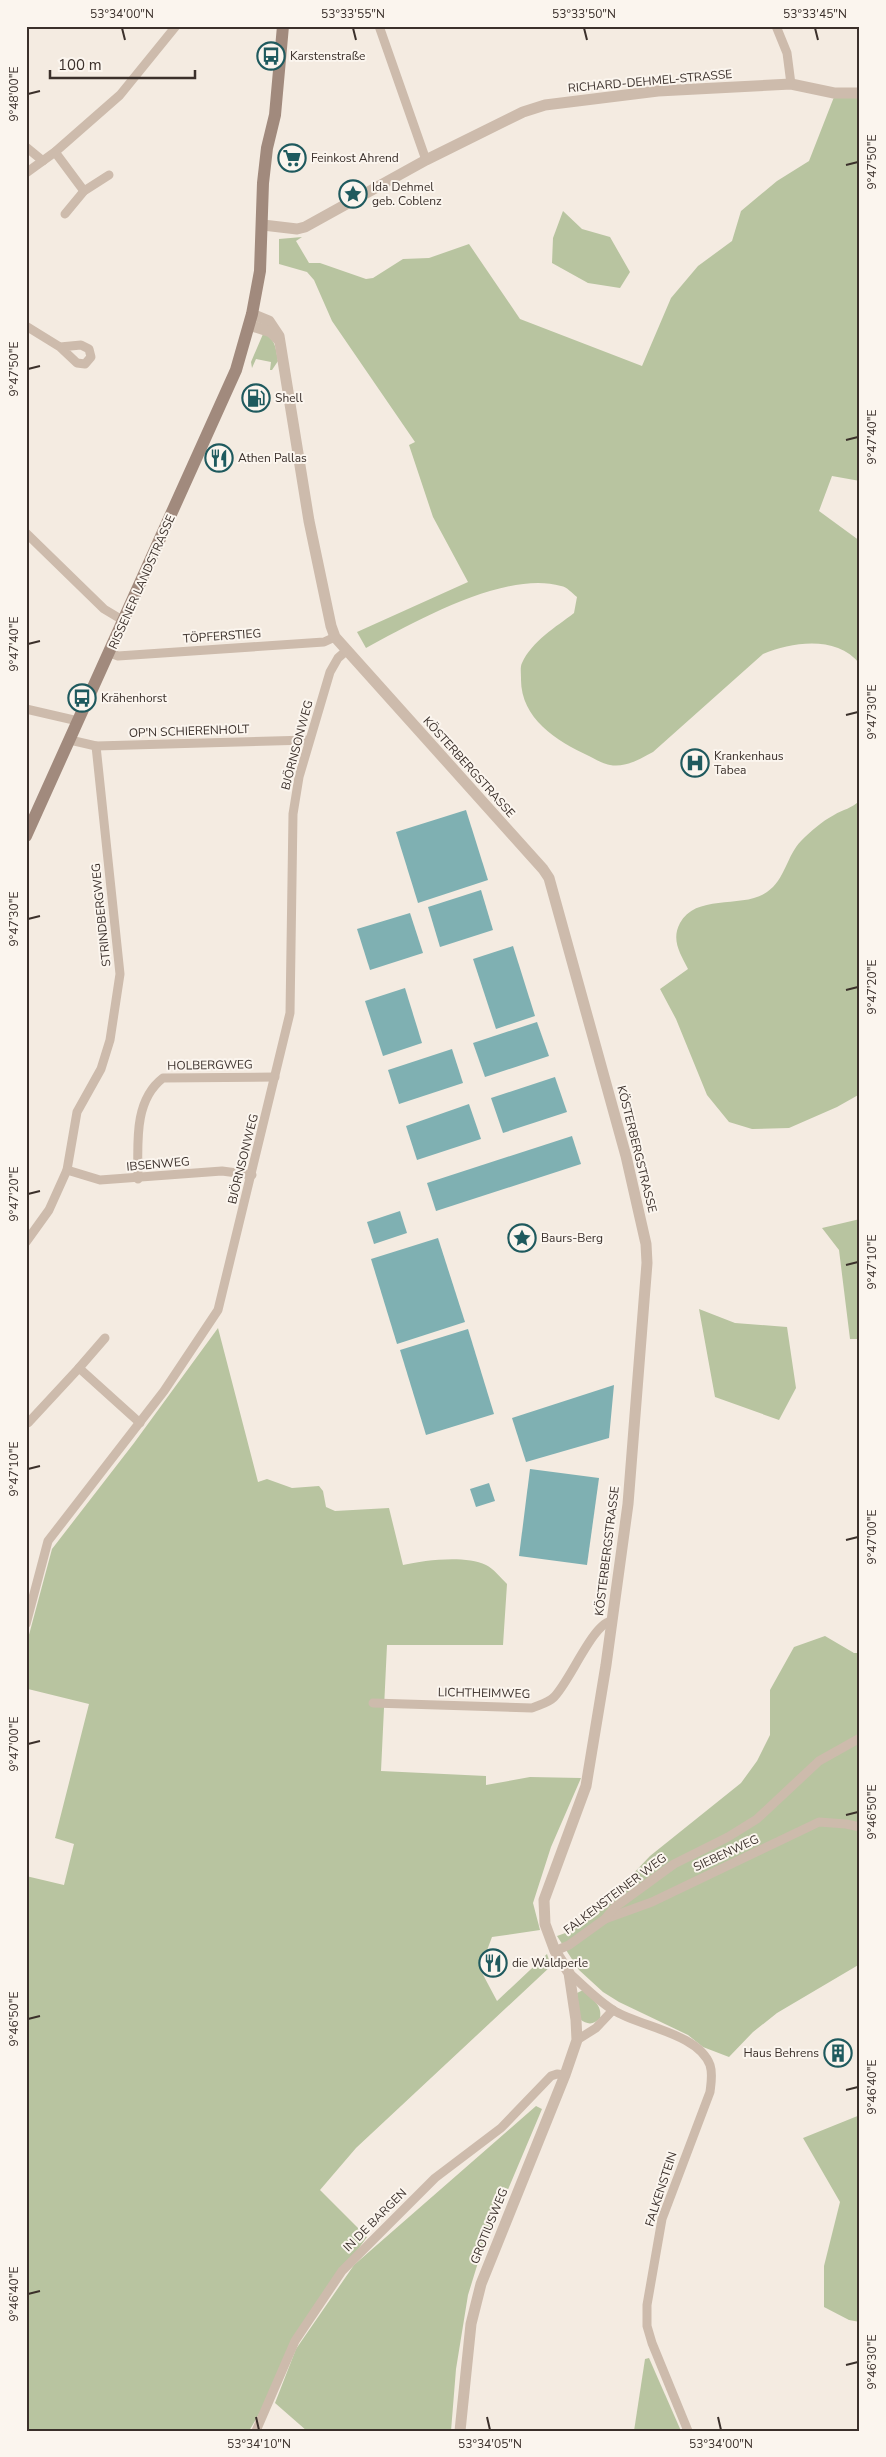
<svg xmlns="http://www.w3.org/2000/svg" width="886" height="2457" font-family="'Nunito Sans',sans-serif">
	<rect width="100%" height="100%" fill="#f4ebe1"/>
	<g fill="#b8c4a0">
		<path d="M860,96V481L832,476L819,511L860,541V664C836,635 793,642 763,654L653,752C640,759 625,768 610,765C603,764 595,759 589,756C556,741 520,718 521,678C521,673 520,667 522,663C532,641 556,627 574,613L577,597C572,593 567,587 561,586C506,570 414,622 366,648L357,632L468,582L433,517L409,445L415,442L332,321L314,280L307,272L279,264V239L302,237L296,241L309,263H320L366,279L373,278L403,259L429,258L469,244L520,319L642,366L671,298L698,266L732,241L741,211L777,181L809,161L834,97Z"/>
		<path d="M563,211L582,229L610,237L630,272L620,288L588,283L552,263L553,238Z"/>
		<path d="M263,334C276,338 276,350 278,361L272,370H270L271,362L256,359L252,368L251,362Z"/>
		<path d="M860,800V1094L837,1107L789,1128L752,1129L729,1122L707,1095L676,1019L660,989L688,969C680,953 671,940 680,923C696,893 743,909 767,892C785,880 787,855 801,841C811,831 821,822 834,815C843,809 852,809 860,800Z"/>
		<path d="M860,1219V1339H850L839,1250L822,1228Z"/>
		<path d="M699,1309L735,1323L787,1327L796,1388L779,1420L715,1397Z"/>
		<path d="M218,1328L258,1482L267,1479L292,1488L319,1486L323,1491L326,1507L335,1511L389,1508L403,1565C425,1560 465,1555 486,1565C493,1568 501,1578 507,1584L503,1645H387L381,1771L486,1776V1785L530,1777L581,1778L551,1847L533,1903L540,1930L492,1937L480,1969L497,2001L547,1954L551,1966L356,2148L320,2190L367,2237L292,2340L265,2404L249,2431H26V1876L64,1885L74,1844L55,1838L89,1704L28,1689L26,1694V1646L52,1549L134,1443Z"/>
		<path d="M825,1636L854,1653H860V1964L777,2013L753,2032L729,2057L703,2047L688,2035L619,2002L603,1992L579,1970L557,1936L571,1931L631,1876L650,1856L741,1783L757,1761L770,1735V1690L794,1647Z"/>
		<path d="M583,1990C591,1998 603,2005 600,2018C594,2025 587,2025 580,2019L577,1993Z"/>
		<path d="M536,2106L542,2109L480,2256L468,2295L456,2369L451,2431H307L275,2403L296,2349L354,2265Z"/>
		<path d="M860,2115V2322L849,2320L824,2307V2266L840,2202L803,2138Z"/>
		<path d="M649,2358L681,2431H634L645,2359Z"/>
	</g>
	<g fill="#7fb0b2">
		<path d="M466,810L488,880L418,903L396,832Z"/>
		<path d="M481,890L493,930L440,947L428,907Z"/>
		<path d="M410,913L423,953L370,970L357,929Z"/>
		<path d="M513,946L535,1016L496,1029L473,959Z"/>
		<path d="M405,988L422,1043L383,1056L365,1001Z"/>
		<path d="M537,1022L549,1056L485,1077L473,1043Z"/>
		<path d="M452,1049L463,1083L399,1104L388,1070Z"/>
		<path d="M555,1077L567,1112L503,1133L491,1098Z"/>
		<path d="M469,1104L481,1139L417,1160L406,1126Z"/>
		<path d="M572,1136L581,1164L436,1211L427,1183Z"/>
		<path d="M400,1211L407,1233L374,1244L367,1222Z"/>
		<path d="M438,1238L465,1322L397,1344L371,1259Z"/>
		<path d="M468,1329L494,1414L426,1435L400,1350Z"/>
		<path d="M614,1385L609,1438L526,1462L512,1418Z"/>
		<path d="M530,1469L599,1478L587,1565L519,1556Z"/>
		<path d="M489,1483L495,1501L476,1507L470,1489Z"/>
	</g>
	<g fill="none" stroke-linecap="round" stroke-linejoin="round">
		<g stroke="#cdbbac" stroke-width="9">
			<path d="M379,26L426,160"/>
			<path d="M776,26L787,53L791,84"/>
			<path d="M26,147L43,161"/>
			<path d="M55,152L84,191"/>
			<path d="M26,173L55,152L120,95L176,26"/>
			<path d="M65,214L84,191L109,175"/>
			<path d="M26,326L60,347L77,363L85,364L91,357L89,349L81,345L60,347"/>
			<path d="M26,533L104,609L124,621"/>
			<path d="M110,653L118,656L324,642L335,637"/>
			<path d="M26,709L78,721"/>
			<path d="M70,740L96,746L309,740"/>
			<path d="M67,1170L100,1180L222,1171L252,1175"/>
			<path d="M138,1179C138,1145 133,1101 163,1078L275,1077"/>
			<path d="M26,1242L49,1210L67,1170L77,1112L101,1069L110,1040L120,974L96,746"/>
			<path d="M105,1338L79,1368L140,1423"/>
			<path d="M28,1423L79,1368"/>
			<path d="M26,1624L48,1541L164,1391L218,1310L290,1013L293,814L299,777L330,672L338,658L346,651"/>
			<path d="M373,1703L532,1708C538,1705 548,1703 553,1698C569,1684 593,1622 612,1621"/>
			<path d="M605,1919L652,1902L819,1822L846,1824L860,1827"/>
			<path d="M555,1951L569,1945L605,1919L615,1907L674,1864L728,1837L757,1819L819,1761L860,1738"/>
			<path d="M569,1973C583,1985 597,2000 613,2010C640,2027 698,2033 710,2065C713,2074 711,2083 710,2092L662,2219L647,2305V2326L652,2343L688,2431"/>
			<path d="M577,2040L596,2028L613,2010"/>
			<path d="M256,2431L295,2341L342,2271L435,2178L501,2128L551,2076L557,2074L565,2075"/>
		</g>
		<g stroke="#cdbbac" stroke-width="11">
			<path d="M263,225L297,229L305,227L426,160L523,112L545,105L658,91L791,84L834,93H860"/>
			<path d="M252,314L269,321L279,336L309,521L331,626L335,637L543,869L549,878L626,1156L646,1244L647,1263L628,1504L606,1665L586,1786L544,1900L545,1924L555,1951L569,1973L576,2020L577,2040L565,2075L481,2284L471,2324L460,2431"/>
			<path d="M249,325L271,332L278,339"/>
		</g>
		<path stroke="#a18a7d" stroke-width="12" d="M26,836L236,370L252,314L260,271L263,183L267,148L275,115L283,26"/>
	</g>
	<path fill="none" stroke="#3b302b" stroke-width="2" d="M122,28L125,40M353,28L356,40M584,28L587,40M815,28L818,40M28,94L40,91M846,165L858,162M28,369L40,366M846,440L858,437M28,644L40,641M846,715L858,712M28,919L40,916M846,990L858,987M28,1194L40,1191M846,1265L858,1262M28,1469L40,1466M846,1540L858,1537M28,1744L40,1741M846,1815L858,1812M28,2019L40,2016M846,2090L858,2087M28,2294L40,2291M846,2365L858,2362M256,2417L259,2430M487,2417L490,2430M718,2417L721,2430"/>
	<defs>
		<g id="bus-ring" transform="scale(1.4375)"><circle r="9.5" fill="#fbf5ee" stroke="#1f5a5e" stroke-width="1.5"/><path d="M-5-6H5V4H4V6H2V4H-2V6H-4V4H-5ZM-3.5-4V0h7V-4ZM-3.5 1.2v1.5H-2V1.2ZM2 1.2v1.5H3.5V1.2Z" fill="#1f5a5e"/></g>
		<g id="supermarket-ring" transform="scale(1.4375)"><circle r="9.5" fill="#fbf5ee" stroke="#1f5a5e" stroke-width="1.5"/><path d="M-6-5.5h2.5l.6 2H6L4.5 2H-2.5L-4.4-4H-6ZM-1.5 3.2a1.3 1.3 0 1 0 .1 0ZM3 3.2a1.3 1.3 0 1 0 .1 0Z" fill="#1f5a5e"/></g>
		<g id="sight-ring" transform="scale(1.4375)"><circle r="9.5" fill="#fbf5ee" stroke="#1f5a5e" stroke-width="1.5"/><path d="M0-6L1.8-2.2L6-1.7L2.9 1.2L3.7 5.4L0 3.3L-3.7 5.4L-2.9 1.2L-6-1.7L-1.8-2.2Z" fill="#1f5a5e"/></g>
		<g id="fuel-ring" transform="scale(1.4375)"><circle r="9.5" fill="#fbf5ee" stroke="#1f5a5e" stroke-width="1.5"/><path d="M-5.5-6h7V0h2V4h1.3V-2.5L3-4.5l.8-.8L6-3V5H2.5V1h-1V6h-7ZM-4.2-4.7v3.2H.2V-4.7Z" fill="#1f5a5e"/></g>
		<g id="restaurant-ring" transform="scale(1.4375)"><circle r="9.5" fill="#fbf5ee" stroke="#1f5a5e" stroke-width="1.5"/><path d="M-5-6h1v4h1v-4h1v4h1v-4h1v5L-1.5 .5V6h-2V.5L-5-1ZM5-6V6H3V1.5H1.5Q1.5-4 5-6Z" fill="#1f5a5e"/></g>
		<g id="hospital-ring" transform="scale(1.4375)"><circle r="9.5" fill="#fbf5ee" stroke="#1f5a5e" stroke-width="1.5"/><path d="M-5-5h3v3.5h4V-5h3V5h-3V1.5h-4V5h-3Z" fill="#1f5a5e"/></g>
		<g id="building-ring" transform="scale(1.4375)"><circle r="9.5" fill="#fbf5ee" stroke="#1f5a5e" stroke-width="1.5"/><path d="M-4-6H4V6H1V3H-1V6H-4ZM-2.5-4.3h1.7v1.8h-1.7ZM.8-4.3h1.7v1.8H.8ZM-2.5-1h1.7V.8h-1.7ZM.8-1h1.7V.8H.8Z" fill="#1f5a5e"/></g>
	</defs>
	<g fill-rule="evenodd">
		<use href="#bus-ring" x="271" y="56"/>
		<use href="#supermarket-ring" x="292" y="158"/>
		<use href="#sight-ring" x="353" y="194"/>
		<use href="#fuel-ring" x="256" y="398"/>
		<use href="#restaurant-ring" x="219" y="458"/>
		<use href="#bus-ring" x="82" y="698"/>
		<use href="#hospital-ring" x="695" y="763"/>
		<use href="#sight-ring" x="522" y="1238"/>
		<use href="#restaurant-ring" x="493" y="1963"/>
		<use href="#building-ring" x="838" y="2053"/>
	</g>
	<g text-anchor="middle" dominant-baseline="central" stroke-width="4" stroke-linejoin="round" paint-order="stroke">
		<g font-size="12" fill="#3b302b" stroke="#fbf5ee" text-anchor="start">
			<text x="290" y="56">Karstenstraße</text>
			<text x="311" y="158">Feinkost Ahrend</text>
			<text x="372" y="187">Ida Dehmel<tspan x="372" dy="14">geb. Coblenz</tspan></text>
			<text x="275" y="398">Shell</text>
			<text x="238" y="458">Athen Pallas</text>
			<text x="101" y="698">Krähenhorst</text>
			<text x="714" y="756">Krankenhaus<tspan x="714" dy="14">Tabea</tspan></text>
			<text x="541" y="1238">Baurs-Berg</text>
			<text x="512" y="1963">die Waldperle</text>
			<text x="819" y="2053" text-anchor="end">Haus Behrens</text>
		</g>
		<g font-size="12" fill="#3b302b" stroke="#fbf5ee">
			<text transform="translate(650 81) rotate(-5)">RICHARD-DEHMEL-STRASSE</text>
			<text transform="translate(142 582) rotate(-66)">RISSENER LANDSTRASSE</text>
			<text transform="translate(222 636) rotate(-4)">TÖPFERSTIEG</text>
			<text transform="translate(189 731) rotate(-2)">OP'N SCHIERENHOLT</text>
			<text transform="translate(297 745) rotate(-75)">BJÖRNSONWEG</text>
			<text transform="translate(469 767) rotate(48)">KÖSTERBERGSTRASSE</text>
			<text transform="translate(101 915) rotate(-96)">STRINDBERGWEG</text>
			<text transform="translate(210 1065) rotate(-1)">HOLBERGWEG</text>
			<text transform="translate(637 1149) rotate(76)">KÖSTERBERGSTRASSE</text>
			<text transform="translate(243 1159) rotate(-76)">BJÖRNSONWEG</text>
			<text transform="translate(158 1164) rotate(-5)">IBSENWEG</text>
			<text transform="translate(607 1551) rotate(-83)">KÖSTERBERGSTRASSE</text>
			<text transform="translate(484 1693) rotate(1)">LICHTHEIMWEG</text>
			<text transform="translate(726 1853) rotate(-25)">SIEBENWEG</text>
			<text transform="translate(615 1894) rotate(-37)">FALKENSTEINER WEG</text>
			<text transform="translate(661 2189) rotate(-72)">FALKENSTEIN</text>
			<text transform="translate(375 2220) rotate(-45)">IN DE BARGEN</text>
			<text transform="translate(489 2226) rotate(-68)">GROTIUSWEG</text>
		</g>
	</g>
	<rect width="886" height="2457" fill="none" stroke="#fbf5ee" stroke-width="55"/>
	<path d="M50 70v8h145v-8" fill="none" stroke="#3b302b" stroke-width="2.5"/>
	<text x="58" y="70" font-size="15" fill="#3b302b" stroke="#fbf5ee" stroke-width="4" paint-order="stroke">100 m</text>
	<rect x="28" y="28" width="830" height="2402" fill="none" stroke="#3b302b" stroke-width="2"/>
	<g font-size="12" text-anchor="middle" fill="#3b302b">
		<text x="122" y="18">53°34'00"N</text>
		<text x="353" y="18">53°33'55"N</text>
		<text x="584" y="18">53°33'50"N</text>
		<text x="815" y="18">53°33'45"N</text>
		<text transform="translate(14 94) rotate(-90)" y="4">9°48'00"E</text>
		<text transform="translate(872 162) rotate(-90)" y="4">9°47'50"E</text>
		<text transform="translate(14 369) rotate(-90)" y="4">9°47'50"E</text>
		<text transform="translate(872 437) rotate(-90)" y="4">9°47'40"E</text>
		<text transform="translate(14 644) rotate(-90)" y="4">9°47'40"E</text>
		<text transform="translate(872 712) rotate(-90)" y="4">9°47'30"E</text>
		<text transform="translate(14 919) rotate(-90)" y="4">9°47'30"E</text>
		<text transform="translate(872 987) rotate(-90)" y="4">9°47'20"E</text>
		<text transform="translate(14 1194) rotate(-90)" y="4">9°47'20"E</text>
		<text transform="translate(872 1262) rotate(-90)" y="4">9°47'10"E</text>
		<text transform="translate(14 1469) rotate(-90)" y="4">9°47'10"E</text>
		<text transform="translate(872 1537) rotate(-90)" y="4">9°47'00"E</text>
		<text transform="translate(14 1744) rotate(-90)" y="4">9°47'00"E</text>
		<text transform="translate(872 1812) rotate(-90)" y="4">9°46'50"E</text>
		<text transform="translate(14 2019) rotate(-90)" y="4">9°46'50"E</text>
		<text transform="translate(872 2087) rotate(-90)" y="4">9°46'40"E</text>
		<text transform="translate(14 2294) rotate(-90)" y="4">9°46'40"E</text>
		<text transform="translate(872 2362) rotate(-90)" y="4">9°46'30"E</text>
		<text x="259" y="2448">53°34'10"N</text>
		<text x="490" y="2448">53°34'05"N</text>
		<text x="721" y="2448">53°34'00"N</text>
	</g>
</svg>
